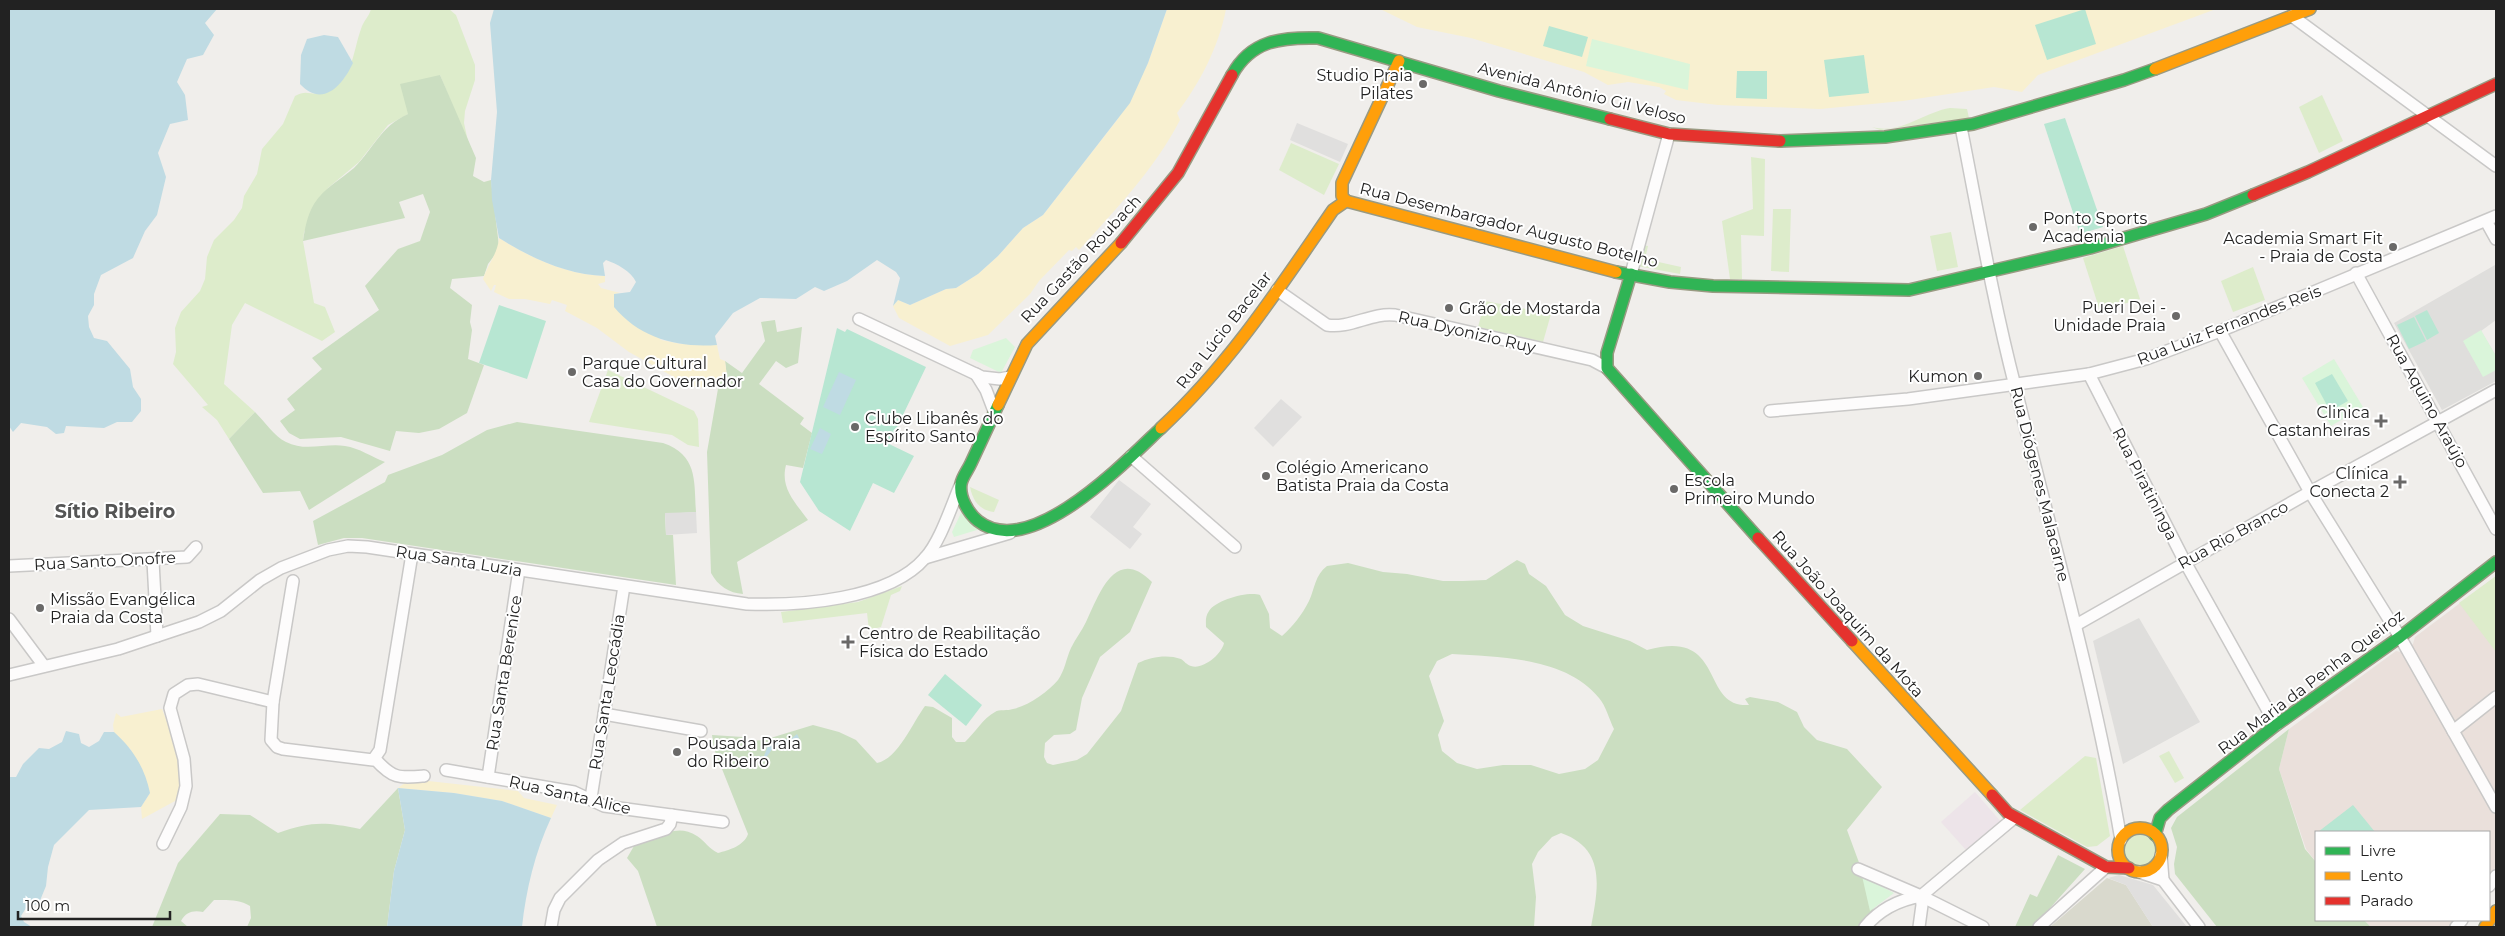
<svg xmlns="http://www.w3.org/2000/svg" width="2505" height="936" font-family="Montserrat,sans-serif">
	<rect width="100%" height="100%" fill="#f0eeeb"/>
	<g fill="#dfdedc">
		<path d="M2495,265L2496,320L2481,331L2496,356V381L2442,410L2394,323Z"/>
		<path d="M2139,618L2200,722L2123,764L2093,641Z"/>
	</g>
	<path fill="#ede4e9" d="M1975,792L2002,823L1966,850L1941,822Z"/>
	<g fill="#eae0db">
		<path d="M2496,576V867L2489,876V832H2316V862L2306,849L2279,769L2289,729L2396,651L2401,652L2413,644L2415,637Z"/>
		<path d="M2364,920H2455L2449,927H2371Z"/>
	</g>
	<path fill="#d9d9cd" d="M2107,878L2126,885L2153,927H2050Z"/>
	<g fill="#ddeccb">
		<path d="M371,9H449L456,15L475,65V80L465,111L464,123L469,146L440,75L408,114L388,125L359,162L328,188L304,232L303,241L314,303L325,307L335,332L322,341L245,303L232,325L224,384L255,412L229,439L217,420L202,407L208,405L173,364L176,352L175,328L181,312L200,291L205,279L207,257L214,240L234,220L242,208L244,196L257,174L262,149L283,124L295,96C307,89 311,96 321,93C353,85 352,54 361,29C363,21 369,17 371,9Z"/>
		<path d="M2322,95L2343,141L2319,153L2299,107Z"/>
		<path d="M1950,108L1967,109L1969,118L1880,130L1872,127C1901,135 1924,112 1950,108Z"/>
		<path d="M1291,143L1339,164L1324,195L1279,170Z"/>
		<path d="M1751,157L1765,159L1764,236L1741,235L1742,279H1730L1722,221L1753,209Z"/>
		<path d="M1773,209H1791L1789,272L1771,271Z"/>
		<path d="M1951,232L1958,267L1937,271L1930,236Z"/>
		<path d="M1643,245L1648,246L1645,259L1681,267L1680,274L1637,266Z"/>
		<path d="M2123,246L2140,299L2100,311L2083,258Z"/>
		<path d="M2253,267L2265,300L2233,312L2221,281Z"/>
		<path d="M1485,301L1551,314L1543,342L1478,327Z"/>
		<path d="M608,370L694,411L698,419L699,447L688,445L672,435L589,422Z"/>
		<path d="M970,487L999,500L994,512C980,510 973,502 970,487Z"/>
		<path d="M2496,576V652L2459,603Z"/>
		<path d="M902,586L900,591L891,595L881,627L869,630L867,613L783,623L781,612L858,602Z"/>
		<path d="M2169,751L2184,778L2175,783L2159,756Z"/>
		<path d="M2085,756L2096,758L2110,836L2097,846L2087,847L2020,810Z"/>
		<circle cx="2140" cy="851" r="16"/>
	</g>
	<g fill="#cbdec1" fill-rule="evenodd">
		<path d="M440,75L476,158L473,176L484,182L491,180L499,246L497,252L488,264L484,276L452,279L450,288L472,305L470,322L472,330L468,359L484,365L467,413L439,429L419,433L396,431L390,451L341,437L300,439L289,433L280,421L295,410L287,399L322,369L312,358L379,310L365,286L398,249L420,241L430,212L423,194L399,202L405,218L303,241C305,228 307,216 314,204C324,188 340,180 354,168C374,148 380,127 408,114L400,84Z"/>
		<path d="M775,320L777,332L802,327L798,363L786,368L776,361L759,384L804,418L800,424L812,433L803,468L786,465C780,488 795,502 808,520L737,562L743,594C729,593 718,586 711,573L707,452L719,383L727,377L725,361L742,373L765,341L761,322Z"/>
		<path d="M255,412C265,422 274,436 286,442C305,452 325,443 345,446C359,448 372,457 385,462L309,510L300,491L263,493L229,439Z"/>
		<path d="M517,422L663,443C698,455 694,481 696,512L665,514L666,535H673L676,585L362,538H344L318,545L313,521L385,482L388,475L442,455L487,430Z"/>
		<path d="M1517,560L1525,564L1529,574L1546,586L1565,615L1583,626L1630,641L1647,650C1727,627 1699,708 1749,705L1745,699L1750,697L1778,702L1797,712L1804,727L1817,740L1847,749L1882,787L1847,830L1875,906L1862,927H1591C1598,889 1607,849 1561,833L1552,837L1538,852L1532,864L1536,897L1534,927H657L638,871L627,858L634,846C656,841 674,821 697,836C705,841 709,849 718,853C729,850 744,846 748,834L714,749L712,735L743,737L751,741L764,740L813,725L839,732L856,740L877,763C898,759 913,722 925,706L933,707L952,718V737L956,742H965C975,733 983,718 995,712C999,709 1008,711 1013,709C1028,706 1048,692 1058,680C1065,670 1066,659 1071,648C1075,639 1082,631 1086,622C1099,595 1115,545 1152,582L1130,632L1100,657L1082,698L1076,730L1070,734L1054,735L1045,743L1044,757L1047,763L1053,765L1077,760L1087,754L1121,711L1138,663C1151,657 1167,654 1181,659C1184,661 1187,665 1191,666C1203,670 1222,654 1224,643L1206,627C1206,621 1205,617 1209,611C1216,600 1248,591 1260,595L1269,614L1270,628L1282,636C1293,626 1302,615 1309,601C1315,588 1315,575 1327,566L1348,563L1383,572L1407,574L1443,581H1463L1486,580ZM1452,654C1500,657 1566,657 1599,698C1606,706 1609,719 1614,729L1598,760L1585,769L1559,774L1531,765H1503L1477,769L1457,763L1442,751L1438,735L1444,721L1429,676L1437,661Z"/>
		<path d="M2289,729L2279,769L2305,849L2316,862V920H2364L2371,927H2217L2175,874L2174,864L2177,847L2171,828L2177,817Z"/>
		<path d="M398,788L405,830L394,871L387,927H247L251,918L250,906C239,899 227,900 214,900L203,912C193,910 186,912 181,921L188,927H152L178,863L220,814L250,815L278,833C312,821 325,822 360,829Z"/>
		<path d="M2058,855L2085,869L2033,927H2015L2030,894L2037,897Z"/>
	</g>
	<g fill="#f8f0d0">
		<path d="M1167,9H1226C1219,46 1200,83 1177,113L1180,120C1154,170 1117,208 1079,250L1076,247L1072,251L1069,250L1039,281L1030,294L988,335L950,346L899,318L893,306L898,300L910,305L946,289L956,288L978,274L998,256L1023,228L1043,215L1117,120L1148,63Z"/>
		<path d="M1380,9H2216L2038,75L2022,92L1994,87L1903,101L1820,109L1718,105L1676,100L1664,94L1666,91L1659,87L1628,82L1608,85L1584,72L1471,38L1417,27Z"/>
		<path d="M499,238C531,258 567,275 605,276V282L598,284L601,288L620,293L614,294L661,340L681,344L717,345L720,359L725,361L727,377L708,388L690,386L629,352L597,328L565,311L567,305L552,300L550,304L525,299H509L494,292L496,285H494L491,291L483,279C488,264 498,253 499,238Z"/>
		<path d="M162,709L178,750L182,795L175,801L142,819L141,807L150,793L131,750L114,732L113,725L116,713L121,717Z"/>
		<path d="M410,779L518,791L524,798L557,805L551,818L502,801L454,793L398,788Z"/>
	</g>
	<g fill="#daf5da">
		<path d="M1592,39L1690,64L1688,90L1586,66Z"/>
		<path d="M2481,330L2496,356V370L2483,377L2463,341Z"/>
		<path d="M1006,338L1015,347L1001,373L970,358L973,350Z"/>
		<path d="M2334,359L2363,407L2331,426L2302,378Z"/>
		<path d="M961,513L980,529L954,537L952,532Z"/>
		<path d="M1862,876L1894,893L1870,911Z"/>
	</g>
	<g fill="#b7e6d2">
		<path d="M2085,9L2096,44L2047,60L2035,25Z"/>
		<path d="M1549,26L1588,37L1582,57L1543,46Z"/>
		<path d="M1864,55L1869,93L1829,97L1824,60Z"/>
		<path d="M1737,71H1767V99L1736,98Z"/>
		<path d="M2065,118L2103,227L2080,234L2044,124Z"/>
		<path d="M499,305L546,321L527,379L479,363Z"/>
		<path d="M2427,310L2439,333L2427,340L2415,316Z"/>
		<path d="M2414,317L2426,341L2409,349L2397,325Z"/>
		<path d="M837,328L845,332L847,329L926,367L889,444L914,456L894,493L873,483L850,531L819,511L800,482Z"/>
		<path d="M2332,374L2348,401L2330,411L2315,383Z"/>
		<path d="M945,674L982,705L966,726L928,695Z"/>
		<path d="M2353,805L2375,832H2318Z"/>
	</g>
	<g fill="#e0dfde">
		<path d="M1297,123L1348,144L1340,162L1290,140Z"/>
		<path d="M1281,399L1302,417L1273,447L1254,428Z"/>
		<path d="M1119,480L1151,504L1133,527L1142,534L1130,549L1090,517Z"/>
		<path d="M696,512L697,533L666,535L665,513Z"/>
		<path d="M2119,875L2153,885L2187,927H2153L2126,885L2108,878Z"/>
	</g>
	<g fill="#bfdbe3">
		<path d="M9,9H217L205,23L214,35L203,55L187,59L177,82L185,95L188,120L170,124L158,153L166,177L157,215L145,231L133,258L101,275L94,294V305L88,316L89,327L94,338L107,341L130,369L133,387L141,399V411L132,422H117L104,428L66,426L64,433L56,434L47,427L21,423L13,432L9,426Z"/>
		<path d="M494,9H1167L1148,63L1130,103L1043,215L1023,228L998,256L978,274L956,288L946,289L910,305L898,300L893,306L900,278L896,272L877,260L847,281L824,291L815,287L796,299L760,298L733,313L715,336L717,345C677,348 640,338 614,307V294L630,292L636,282C631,271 617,264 606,260L603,263L605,276C567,275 531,258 499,238L492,200L491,180L497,112L490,23Z"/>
		<path d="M324,35L338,37L353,63C343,84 323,109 300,84L301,55L307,39Z"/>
		<path d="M839,372L856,380L840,415L823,407Z"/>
		<path d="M820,428L831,434L822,454L810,449Z"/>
		<path d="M66,731L79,734L81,743L89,747L99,741L104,732H114C133,749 145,768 150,793L141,807L89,810L54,845L48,867L46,886L39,903L26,908L21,916L24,922L32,927H9V777H16L23,764L39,748L49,749L62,742Z"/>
		<path d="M797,734L799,738L796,747L780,744L773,748L763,762L753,760L754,757L764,756L769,743L773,739H791Z"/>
		<path d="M398,788L454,793L502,801L551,818C535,852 526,890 522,927H387L394,871L405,830Z"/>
	</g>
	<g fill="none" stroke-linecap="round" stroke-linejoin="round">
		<g stroke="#c9c8c7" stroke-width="14">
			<g id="street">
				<path d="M2292,16L2496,166"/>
				<path d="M1961,127C1978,213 1993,301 2015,386C2052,537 2095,687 2121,840"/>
				<path d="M2486,221L2496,239"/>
				<path d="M2356,273L2496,529"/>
				<path d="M1631,274L1669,134"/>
				<path d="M1277,290L1327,325C1350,329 1372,312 1395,315L1592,360L1607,368"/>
				<path d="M859,319L982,377L1000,379L1010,377"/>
				<path d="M2220,331L2310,492L2400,637L2496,807"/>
				<path d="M976,374L986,390L994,411"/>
				<path d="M2089,374L2185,562L2276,725"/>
				<path d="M1770,411L1908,399L2089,374L2146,359L2220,331L2496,216"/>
				<path d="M1131,456L1235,547"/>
				<path d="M925,558L1010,533"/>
				<path d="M153,561L157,636"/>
				<path d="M9,566L187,557L196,547"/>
				<path d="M293,581L273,702L271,740L277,747L283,749L373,760L380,750L412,554"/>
				<path d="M9,619L44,666"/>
				<path d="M2076,625L2310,492L2496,390"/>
				<path d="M9,675L118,649L199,622L221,611L260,580L281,568L328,550L348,546L367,547L747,604C799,606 889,600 925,558C940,542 951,507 960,486"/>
				<path d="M604,714L701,731"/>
				<path d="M2453,731L2496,697"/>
				<path d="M375,759C393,779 399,778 424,776"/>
				<path d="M446,770L574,792L604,806L723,822"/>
				<path d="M488,777L519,570"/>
				<path d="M591,798L624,586"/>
				<path d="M163,844L181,807L186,786L184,759L170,708L174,694L188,685L198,684L273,702"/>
				<path d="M2161,855L2163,880"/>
				<path d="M1858,869L1921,896L1983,927"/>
				<path d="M2139,872L2163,880L2199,927"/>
				<path d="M2489,886L2496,876"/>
				<path d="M1921,896L2014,818"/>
				<path d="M551,927L554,910L560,898L598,860L623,843L666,829L670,824L672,815"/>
				<path d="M1865,927C1880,909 1898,900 1921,896"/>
				<path d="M1919,927L1922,905L1921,896"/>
				<path d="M2039,927L2106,867"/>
				<path d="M2456,927L2462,920"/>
			</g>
		</g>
		<g stroke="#999a82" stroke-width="14">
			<g id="fast">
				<path d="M1232,75C1251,40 1282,37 1318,38L1499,91L1610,119"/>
				<path d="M1780,141L1885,137L1973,124L2124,80L2155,69"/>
				<path d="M1616,272L1670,282L1713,286L1909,290L2090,248L2206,214L2253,195"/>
				<path d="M1631,274L1607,353V368L1758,538"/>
				<path d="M998,405C989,424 980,444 971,463C968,470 962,477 961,484C959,497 968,513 978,521C1030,562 1126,461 1161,428"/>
				<path d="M2155,835L2160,818L2168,810L2276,725L2400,637L2496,562"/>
			</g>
		</g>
		<g stroke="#999a82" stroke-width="14">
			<g id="slow">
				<path d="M2155,69L2310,9"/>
				<path d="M1346,201L1616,272"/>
				<path d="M1346,201L1342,196V183L1399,61"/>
				<path d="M998,405L1027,344L1121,243"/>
				<path d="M1161,428C1230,364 1280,287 1333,210L1346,201"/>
				<path d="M1852,641L1992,795"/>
				<circle cx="2140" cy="850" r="22"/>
				<path d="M2485,927L2496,911"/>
			</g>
		</g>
		<g stroke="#999a82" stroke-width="14">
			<g id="jam">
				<path d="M1610,119L1669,134L1780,141"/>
				<path d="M2253,195L2308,172L2496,84"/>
				<path d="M1121,243L1178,173L1232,75"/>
				<path d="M1758,538L1852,641"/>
				<path d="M1992,795L2008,813L2106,867L2129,868"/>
			</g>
		</g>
		<use href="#street" stroke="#fdfcfc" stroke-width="11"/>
		<use href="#fast" stroke="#30b455" stroke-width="11"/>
		<use href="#slow" stroke="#ff9f0a" stroke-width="11"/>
		<use href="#jam" stroke="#e5322d" stroke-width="11"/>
	</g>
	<g fill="#6a6968" stroke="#fff" stroke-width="2">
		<circle cx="1423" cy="84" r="5"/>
		<circle cx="2033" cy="227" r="5"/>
		<circle cx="2393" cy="247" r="5"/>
		<circle cx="1449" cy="308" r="5"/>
		<circle cx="2176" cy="316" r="5"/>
		<circle cx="572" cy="372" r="5"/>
		<circle cx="1978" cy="376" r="5"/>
		<path d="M2378.5 413.5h5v5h5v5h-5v5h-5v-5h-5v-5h5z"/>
		<circle cx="855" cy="427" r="5"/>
		<circle cx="1266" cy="476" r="5"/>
		<path d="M2397.5 474.5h5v5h5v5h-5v5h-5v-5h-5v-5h5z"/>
		<circle cx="1674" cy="489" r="5"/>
		<circle cx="40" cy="608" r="5"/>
		<path d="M845.5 634.5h5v5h5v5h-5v5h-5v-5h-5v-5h5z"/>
		<circle cx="677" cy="752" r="5"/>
	</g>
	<g text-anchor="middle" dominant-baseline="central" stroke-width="4" stroke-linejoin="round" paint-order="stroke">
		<g font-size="16" fill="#222" stroke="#fff" text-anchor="start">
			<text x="1413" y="75" text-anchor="end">Studio Praia<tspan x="1413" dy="18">Pilates</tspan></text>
			<text x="2043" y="218">Ponto Sports<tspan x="2043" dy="18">Academia</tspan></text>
			<text x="2383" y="238" text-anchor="end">Academia Smart Fit<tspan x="2383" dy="18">- Praia de Costa</tspan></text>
			<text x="2166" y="307" text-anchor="end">Pueri Dei -<tspan x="2166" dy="18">Unidade Praia</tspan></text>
			<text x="1459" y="308">Grão de Mostarda</text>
			<text x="582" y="363">Parque Cultural<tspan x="582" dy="18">Casa do Governador</tspan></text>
			<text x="1968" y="376" text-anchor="end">Kumon</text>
			<text x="2370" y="412" text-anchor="end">Clinica<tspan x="2370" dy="18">Castanheiras</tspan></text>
			<text x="865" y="418">Clube Libanês do<tspan x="865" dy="18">Espírito Santo</tspan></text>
			<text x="1276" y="467">Colégio Americano<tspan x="1276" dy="18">Batista Praia da Costa</tspan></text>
			<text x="2389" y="473" text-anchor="end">Clínica<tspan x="2389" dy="18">Conecta 2</tspan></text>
			<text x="1684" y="480">Escola<tspan x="1684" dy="18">Primeiro Mundo</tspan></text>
			<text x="50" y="599">Missão Evangélica<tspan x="50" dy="18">Praia da Costa</tspan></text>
			<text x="859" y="633">Centro de Reabilitação<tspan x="859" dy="18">Física do Estado</tspan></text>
			<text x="687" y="743">Pousada Praia<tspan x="687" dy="18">do Ribeiro</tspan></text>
		</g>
		<g font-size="16" fill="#222" stroke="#fff">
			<text transform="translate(1582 93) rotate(14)">Avenida Antônio Gil Veloso</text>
			<text transform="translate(1509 225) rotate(14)">Rua Desembargador Augusto Botelho</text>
			<text transform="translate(1081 259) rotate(-47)">Rua Gastão Roubach</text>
			<text transform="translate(2229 325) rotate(-21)">Rua Luiz Fernandes Reis</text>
			<text transform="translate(1224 330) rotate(-52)">Rua Lúcio Bacelar</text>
			<text transform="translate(1467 332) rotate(13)">Rua Dyonizio Ruy</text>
			<text transform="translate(2427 401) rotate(61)">Rua Aquino Araújo</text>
			<text transform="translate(2040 484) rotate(76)">Rua Diógenes Malacarne</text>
			<text transform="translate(2145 484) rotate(63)">Rua Piratininga</text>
			<text transform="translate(2233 535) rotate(-29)">Rua Rio Branco</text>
			<text transform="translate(105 561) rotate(-3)">Rua Santo Onofre</text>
			<text transform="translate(459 561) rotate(9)">Rua Santa Luzia</text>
			<text transform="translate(1848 614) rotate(48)">Rua João Joaquim da Mota</text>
			<text transform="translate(504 673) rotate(-81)">Rua Santa Berenice</text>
			<text transform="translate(2311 682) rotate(-37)">Rua Maria da Penha Queiroz</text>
			<text transform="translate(607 692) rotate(-81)">Rua Santa Leocádia</text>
			<text transform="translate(570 795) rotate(13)">Rua Santa Alice</text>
		</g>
		<g font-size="19" font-weight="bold" fill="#555" stroke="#fff">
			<text x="115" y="511">Sítio Ribeiro</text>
		</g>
	</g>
	<rect width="2505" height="936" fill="none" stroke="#222222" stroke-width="20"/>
	<rect x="2315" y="831" width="175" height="90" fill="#ffffff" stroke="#a7a7a7"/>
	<rect x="2325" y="847" width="25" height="8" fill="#30b455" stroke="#a7a7a7"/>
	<text x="2360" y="856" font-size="15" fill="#222222">Livre</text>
	<rect x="2325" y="872" width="25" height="8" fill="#ff9f0a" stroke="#a7a7a7"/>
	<text x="2360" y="881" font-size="15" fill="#222222">Lento</text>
	<rect x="2325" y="897" width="25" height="8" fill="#e5322d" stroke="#a7a7a7"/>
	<text x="2360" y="906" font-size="15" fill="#222222">Parado</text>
	<path d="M18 911v8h152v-8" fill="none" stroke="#222222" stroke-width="2.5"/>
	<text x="25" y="911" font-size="15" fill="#222222" stroke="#ffffff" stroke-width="4" paint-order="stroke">100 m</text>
</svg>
